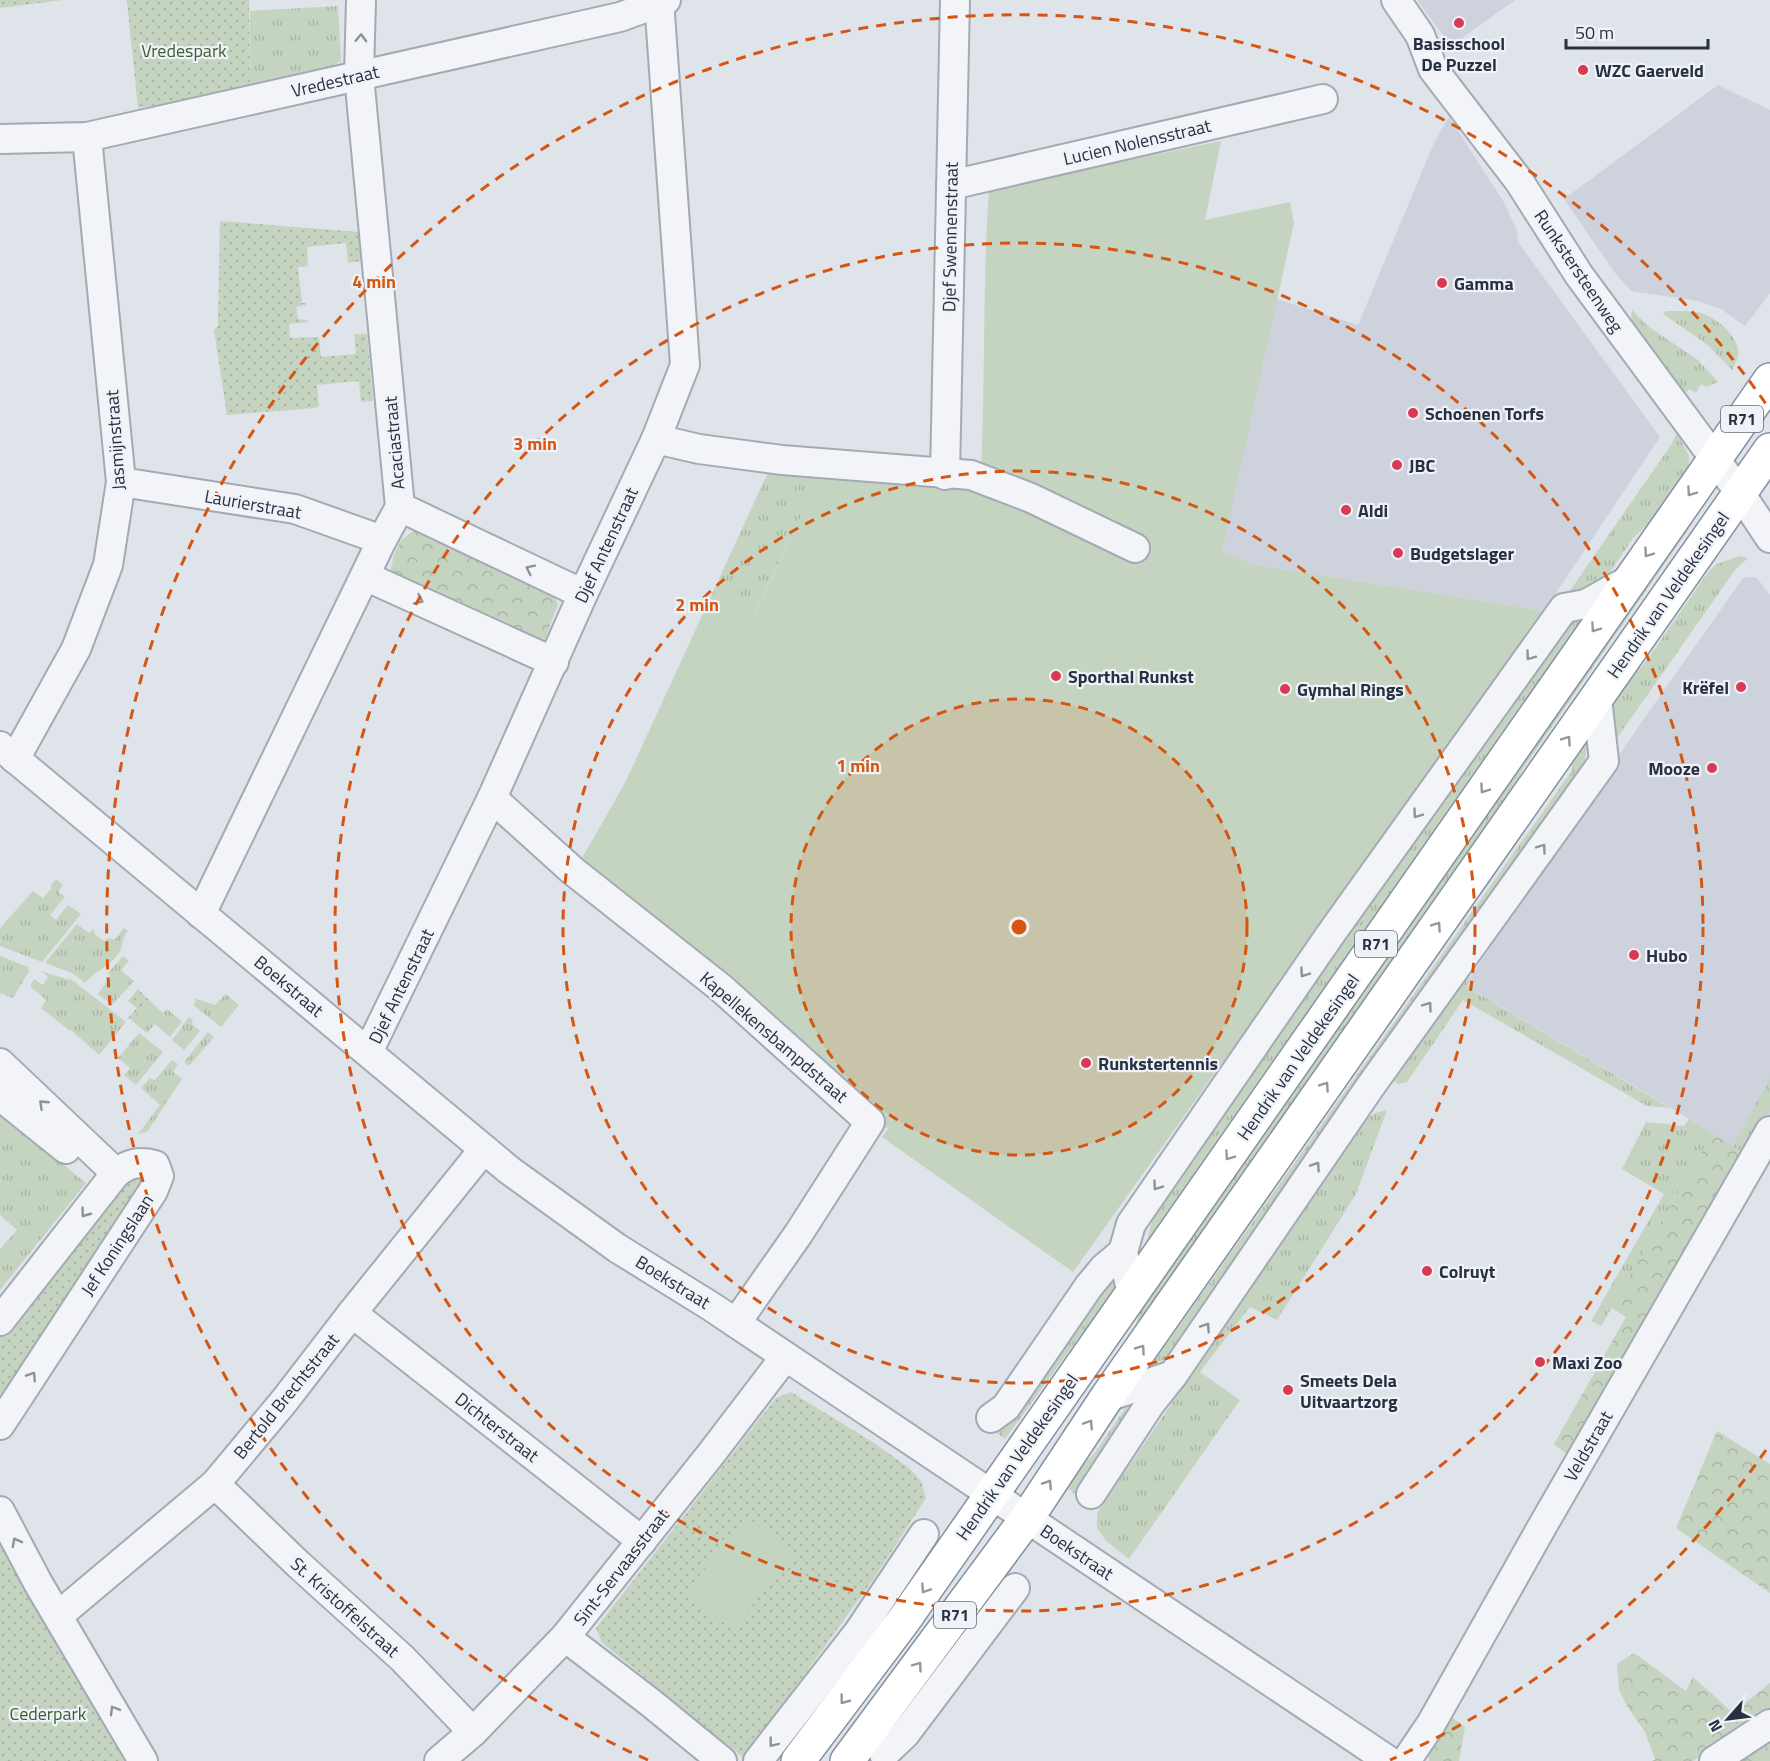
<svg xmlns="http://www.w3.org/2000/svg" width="1770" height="1761" font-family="'Titillium Web',sans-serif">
	<defs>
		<pattern id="grass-tufts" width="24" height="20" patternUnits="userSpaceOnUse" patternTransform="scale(1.5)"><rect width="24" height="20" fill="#c5d4c0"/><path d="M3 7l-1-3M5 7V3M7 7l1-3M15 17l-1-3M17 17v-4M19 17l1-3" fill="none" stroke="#a9b6a6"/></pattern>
		<pattern id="forest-crowns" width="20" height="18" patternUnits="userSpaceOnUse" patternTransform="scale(1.5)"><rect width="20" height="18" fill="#c5d4c0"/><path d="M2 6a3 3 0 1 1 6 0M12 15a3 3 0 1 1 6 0" fill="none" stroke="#a9b6a6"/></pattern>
		<pattern id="park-dots" width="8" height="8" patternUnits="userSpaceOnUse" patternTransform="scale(1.5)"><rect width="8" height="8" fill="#c5d4c0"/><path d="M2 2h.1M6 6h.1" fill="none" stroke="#a9b6a6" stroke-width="1.8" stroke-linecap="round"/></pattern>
	</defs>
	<rect width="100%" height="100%" fill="#dfe3ea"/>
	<g fill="#cdd2dc">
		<path d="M1417,0H1515L1451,46Z"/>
		<path d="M1718,85L1770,110V293L1745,326L1721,309L1698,301L1631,291L1615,273L1564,199Z"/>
		<path d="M1449,117L1505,204L1517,231L1518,242L1660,437L1544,611L1251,564L1220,555L1277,299L1358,325L1434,143Z"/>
		<path d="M1747,577L1757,578L1770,595V1115L1746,1155L1713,1133L1465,985L1641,723L1743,578Z"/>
	</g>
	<g fill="url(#grass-tufts)">
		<path d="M338,6L341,60L332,68L250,87V11Z"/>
		<path d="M1632,310L1649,327L1698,360L1718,382L1706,387L1701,384L1696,393L1689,389L1687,392L1683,390L1632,324L1631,319Z"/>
		<path d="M1666,311C1678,311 1694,310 1704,314C1719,320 1741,338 1738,356C1737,361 1734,366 1732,370L1708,345L1663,314Z"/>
		<path d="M1677,433L1689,456V471L1655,518L1633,538L1603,583L1584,594L1569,592L1671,445Z"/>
		<path d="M770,468L810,471L805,508L754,615L712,594Z"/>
		<path d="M1686,519L1692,524L1522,770L1516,785L1068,1432L1064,1429L1136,1325L1142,1301Z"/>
		<path d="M1739,556L1748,558L1735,570L1613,744L1612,695L1644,664L1709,571L1717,564Z"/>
		<path d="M1576,620L1579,622L1158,1225L1155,1235L1145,1247L1154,1215L1162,1197L1563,628Z"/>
		<path d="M1586,736L1588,741L1583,772L1168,1358L1158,1362L1155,1360L1571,772L1573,753Z"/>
		<path d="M56,879L63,885L58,892L65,897L50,915L56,920L68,905L81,914L42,962L0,946V928L33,891L43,898L52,888L50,886Z"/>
		<path d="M77,924L89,933L93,929L96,935L104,941L108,938L114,940L124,928L128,931C120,940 124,945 119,953C110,966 95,971 85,983L72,973L45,963Z"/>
		<path d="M0,956L28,967L29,971L13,998L0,993Z"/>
		<path d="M123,956L129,961L121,970L134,981L112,1005L98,994L111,976L108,973Z"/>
		<path d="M41,971L69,980L71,979L126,1022L99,1055L71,1030L70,1031L41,1008L46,1000L30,986L34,979L43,985L48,977Z"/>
		<path d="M1471,978L1466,986L1670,1108L1647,1106L1463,1000L1407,1082L1398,1084L1392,1079L1461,979Z"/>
		<path d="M226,994L239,1005L221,1027L193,1005L196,1002L194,998L215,1005Z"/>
		<path d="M149,1000L163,1013L167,1009L182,1022L170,1037L155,1024L147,1033L131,1020Z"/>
		<path d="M189,1017L193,1020L192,1024L200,1031L184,1050L172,1040Z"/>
		<path d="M208,1032L214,1037L189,1066L184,1062Z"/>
		<path d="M139,1033L163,1052L136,1085L124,1075L130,1068L118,1058Z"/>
		<path d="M172,1060L178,1064L173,1072L182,1079L147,1132L138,1134L160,1105L141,1088L150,1078L155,1080Z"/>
		<path d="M1770,1078V1111L1745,1154L1733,1146Z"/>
		<path d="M1387,1110L1356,1194L1277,1320L1250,1307L1200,1372L1240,1400L1129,1559L1106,1541L1097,1528V1513L1365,1120L1375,1113Z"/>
		<path d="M0,1113L86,1183L0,1290V1249L17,1230L0,1215Z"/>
		<path d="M1689,1119L1713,1133L1601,1326L1591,1321L1664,1194L1622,1169L1646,1122L1684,1126Z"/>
		<path d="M1117,1276L1119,1290L1110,1295L1005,1439L998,1434L1100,1287Z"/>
		<path d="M1136,1399L1084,1503L1063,1483L1094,1454L1124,1410Z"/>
	</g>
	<g fill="url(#forest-crowns)">
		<path d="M417,529L552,592L558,604L541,650L389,577L394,555L401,540Z"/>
		<path d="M1713,1133L1740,1151L1568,1455L1554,1444L1626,1317L1611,1308Z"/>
		<path d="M1717,1431L1770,1464V1593L1676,1528Z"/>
		<path d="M1634,1653L1686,1691L1693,1677L1733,1713L1770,1683V1712L1693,1761H1652L1655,1759L1645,1732L1627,1706L1619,1690L1617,1664Z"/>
		<path d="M1451,1717L1465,1727L1459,1761H1429V1752Z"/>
		<path d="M1770,1741V1761H1741Z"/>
	</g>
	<g fill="url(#park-dots)">
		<path d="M0,0H63L0,8Z"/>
		<path d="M126,0H249L250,87L216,96L138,108L127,2Z"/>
		<path d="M220,221L359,232L361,261L348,263L346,243L307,247L308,266L298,267L302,303H306V305L296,307L298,319L307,320L308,322L289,324L290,338L319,337L321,357L356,354L354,334H367L373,401L361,402L359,381L317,385L319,406L315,408L227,415L214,330L218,326Z"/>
		<path d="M138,989L149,1000L131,1020L128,1018L137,1008L128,1001Z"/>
		<path d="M126,1171L145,1178L0,1409V1331Z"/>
		<path d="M791,1392L874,1443L908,1467L921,1481L926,1498L875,1577L744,1758L606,1646L601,1641L596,1628L776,1398Z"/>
		<path d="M0,1531L130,1761H0Z"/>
	</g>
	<g fill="#c5d4c0">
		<path d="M1221,141L1205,220L1290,202L1294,223L1222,551L1251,564L1544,611L1073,1272L882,1137L888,1129L863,1102L577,867L626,781L712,594L755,614L805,508L810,471L980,491C986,390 982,290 989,189Z"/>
		<path d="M746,1516L793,1553L733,1630L686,1593Z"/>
	</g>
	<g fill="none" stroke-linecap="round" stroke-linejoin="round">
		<g stroke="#a4aab4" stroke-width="32">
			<g id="minor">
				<path d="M1396,0L1420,35L1433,69L1519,181L1579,275L1740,493L1770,538"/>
				<path d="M0,139L87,137L620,17L666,0"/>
				<path d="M951,185L1323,99"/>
				<path d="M656,439L699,449L782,460L971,475L1031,498L1135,548"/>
				<path d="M945,475L955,0"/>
				<path d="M121,482L295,509L382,540"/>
				<path d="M400,507L583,594"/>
				<path d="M365,576L554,662"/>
				<path d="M0,746L509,1170L617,1248L712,1307L1389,1761"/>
				<path d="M15,759L76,649L108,565L121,482L87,137"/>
				<path d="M492,798L573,871L721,988L870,1122L799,1233L736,1323"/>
				<path d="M201,914L382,540L400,507L359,76L361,0"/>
				<path d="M368,1052L492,798L583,594L656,439L685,365L659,0"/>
				<path d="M0,1063L116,1173"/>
				<path d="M0,1096L66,1149"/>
				<path d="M1132,1296L1123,1252L1131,1224L1330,935L1564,608L1586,604L1629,580"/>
				<path d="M352,1313L642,1541"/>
				<path d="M0,1321L116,1173C129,1163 139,1161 155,1165L159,1176L153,1191L0,1425"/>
				<path d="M1107,1397L1173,1375"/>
				<path d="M991,1418L1006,1407L1089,1286L1104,1268L1123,1252"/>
				<path d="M215,1484L298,1564L402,1658L473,1732"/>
				<path d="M1091,1494L1150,1404L1173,1375L1370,1087L1604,761L1597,698"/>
				<path d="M0,1511L38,1583L143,1761"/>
				<path d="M59,1615L215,1484L285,1400L352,1313L484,1149"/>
				<path d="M565,1637L651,1703L722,1761"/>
				<path d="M884,1754L905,1734L1015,1588"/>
				<path d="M439,1761L473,1732L565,1637L711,1454L785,1357"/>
				<path d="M758,1761L860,1630L924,1534"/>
				<path d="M1406,1761L1431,1724L1543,1525L1770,1131"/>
				<path d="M1714,1761L1770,1724"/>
			</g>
		</g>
		<g stroke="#8591a1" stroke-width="36">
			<g id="highway">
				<path d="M798,1761L904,1620L1770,380"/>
				<path d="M847,1761L1027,1518L1107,1397L1770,450"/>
			</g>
		</g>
		<use href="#minor" stroke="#f2f4f8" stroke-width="28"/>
		<use href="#highway" stroke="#fff" stroke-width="33"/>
	</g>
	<defs><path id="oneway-chevron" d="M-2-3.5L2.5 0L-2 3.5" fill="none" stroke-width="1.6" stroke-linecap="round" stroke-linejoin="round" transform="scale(1.5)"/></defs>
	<g stroke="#8c929d">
		<use href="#oneway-chevron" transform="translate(361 38) rotate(-88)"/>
		<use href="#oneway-chevron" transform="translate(530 569) rotate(-154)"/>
		<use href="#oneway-chevron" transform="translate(419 600) rotate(25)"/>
		<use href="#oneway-chevron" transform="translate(1530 656) rotate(126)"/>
		<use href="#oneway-chevron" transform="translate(1417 814) rotate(126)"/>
		<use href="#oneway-chevron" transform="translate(1542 848) rotate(-54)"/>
		<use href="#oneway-chevron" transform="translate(1304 973) rotate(125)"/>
		<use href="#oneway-chevron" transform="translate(1428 1006) rotate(-54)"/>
		<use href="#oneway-chevron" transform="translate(43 1104) rotate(-137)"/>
		<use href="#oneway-chevron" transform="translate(1316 1166) rotate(-56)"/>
		<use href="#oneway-chevron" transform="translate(1157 1186) rotate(125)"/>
		<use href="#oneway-chevron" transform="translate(85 1213) rotate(127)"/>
		<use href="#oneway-chevron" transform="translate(1206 1327) rotate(-56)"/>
		<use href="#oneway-chevron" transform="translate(32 1376) rotate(-57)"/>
		<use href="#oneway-chevron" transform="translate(16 1542) rotate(-118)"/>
		<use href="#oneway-chevron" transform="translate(114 1710) rotate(-120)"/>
		<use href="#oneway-chevron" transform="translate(773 1743) rotate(128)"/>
	</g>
	<g stroke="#9398a0">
		<use href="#oneway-chevron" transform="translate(1691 492) rotate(125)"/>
		<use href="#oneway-chevron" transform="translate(1648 553) rotate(125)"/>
		<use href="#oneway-chevron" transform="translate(1595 628) rotate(125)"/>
		<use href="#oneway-chevron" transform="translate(1567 740) rotate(-55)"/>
		<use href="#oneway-chevron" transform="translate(1484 789) rotate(125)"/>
		<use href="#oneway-chevron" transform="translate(1437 926) rotate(-55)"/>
		<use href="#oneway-chevron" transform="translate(1325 1086) rotate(-55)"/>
		<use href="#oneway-chevron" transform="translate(1229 1156) rotate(125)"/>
		<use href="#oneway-chevron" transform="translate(1141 1349) rotate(-55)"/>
		<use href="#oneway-chevron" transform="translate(1089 1424) rotate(-57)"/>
		<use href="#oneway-chevron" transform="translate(1048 1484) rotate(-57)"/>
		<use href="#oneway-chevron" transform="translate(925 1589) rotate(124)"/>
		<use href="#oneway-chevron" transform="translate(918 1666) rotate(-54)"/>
		<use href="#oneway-chevron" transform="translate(844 1700) rotate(127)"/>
	</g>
	<circle cx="1019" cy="927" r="228" fill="#d55511" fill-opacity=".12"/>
	<g fill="none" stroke="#d55511" stroke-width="3" stroke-dasharray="10 8">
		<circle cx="1019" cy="927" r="228"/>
		<circle cx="1019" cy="927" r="456"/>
		<circle cx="1019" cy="927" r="684"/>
		<path d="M1766 1450A912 912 0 0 1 1390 1760M648 1760A912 912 0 1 1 1766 404"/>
	</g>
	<g fill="#d93a53" stroke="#eff2f7" stroke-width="2">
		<circle cx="1459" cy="23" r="6"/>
		<circle cx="1583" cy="70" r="6"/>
		<circle cx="1442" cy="283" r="6"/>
		<circle cx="1413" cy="413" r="6"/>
		<circle cx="1397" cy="465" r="6"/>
		<circle cx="1346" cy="510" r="6"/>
		<circle cx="1398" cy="553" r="6"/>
		<circle cx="1056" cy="676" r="6"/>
		<circle cx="1741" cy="687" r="6"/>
		<circle cx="1285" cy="689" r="6"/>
		<circle cx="1712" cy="768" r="6"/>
		<circle cx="1634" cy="955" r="6"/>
		<circle cx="1086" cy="1063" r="6"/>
		<circle cx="1427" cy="1271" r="6"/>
		<circle cx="1540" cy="1362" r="6"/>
		<circle cx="1288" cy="1390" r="6"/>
	</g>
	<g text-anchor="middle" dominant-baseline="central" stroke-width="4.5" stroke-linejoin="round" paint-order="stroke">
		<g fill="#eff2f7" stroke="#636b78" stroke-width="1.5">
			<rect x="1721" y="406" width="42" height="26" rx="4.5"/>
			<rect x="1355" y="931" width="42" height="26" rx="4.5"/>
			<rect x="934" y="1602" width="42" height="26" rx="4.5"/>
		</g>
		<g font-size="16" font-weight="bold" fill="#273142">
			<text x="1742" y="419">R71</text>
			<text x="1376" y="944">R71</text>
			<text x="955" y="1615">R71</text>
		</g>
		<g font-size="18" font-weight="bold" fill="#273142" stroke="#eff2f7" text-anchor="start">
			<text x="1459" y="43" text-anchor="middle">Basisschool<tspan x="1459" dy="21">De Puzzel</tspan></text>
			<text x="1595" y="70">WZC Gaerveld</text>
			<text x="1454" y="283">Gamma</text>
			<text x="1425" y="413">Schoenen Torfs</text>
			<text x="1409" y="465">JBC</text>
			<text x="1358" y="510">Aldi</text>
			<text x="1410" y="553">Budgetslager</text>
			<text x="1068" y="676">Sporthal Runkst</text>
			<text x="1729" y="687" text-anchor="end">Krëfel</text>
			<text x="1297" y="689">Gymhal Rings</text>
			<text x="1700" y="768" text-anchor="end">Mooze</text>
			<text x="1646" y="955">Hubo</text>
			<text x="1098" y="1063">Runkstertennis</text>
			<text x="1439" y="1271">Colruyt</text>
			<text x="1552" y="1362">Maxi Zoo</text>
			<text x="1300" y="1380">Smeets Dela<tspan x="1300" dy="21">Uitvaartzorg</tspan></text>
		</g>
		<g font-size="18" fill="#3b5f33" stroke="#eff2f7">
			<text x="184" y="50">Vredespark</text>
			<text x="48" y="1713">Cederpark</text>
		</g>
		<g font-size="18" fill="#273142" stroke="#eff2f7">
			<text transform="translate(335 81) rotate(-13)">Vredestraat</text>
			<text transform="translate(1137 142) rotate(-13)">Lucien Nolensstraat</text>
			<text transform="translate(950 237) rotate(-89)">Djef Swennenstraat</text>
			<text transform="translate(1579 271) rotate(56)">Runkstersteenweg</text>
			<text transform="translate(115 440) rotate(-94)">Jasmijnstraat</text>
			<text transform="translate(394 443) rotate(-95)">Acaciastraat</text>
			<text transform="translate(253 504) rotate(10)">Laurierstraat</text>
			<text transform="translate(606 545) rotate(-65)">Djef Antenstraat</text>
			<text transform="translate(1668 595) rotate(-55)">Hendrik van Veldekesingel</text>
			<text transform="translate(289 986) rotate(40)">Boekstraat</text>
			<text transform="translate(401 986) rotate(-64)">Djef Antenstraat</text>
			<text transform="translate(774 1037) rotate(41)">Kapellekensbampdstraat</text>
			<text transform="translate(1298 1057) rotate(-55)">Hendrik van Veldekesingel</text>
			<text transform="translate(117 1245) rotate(-57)">Jef Koningslaan</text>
			<text transform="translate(673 1282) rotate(32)">Boekstraat</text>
			<text transform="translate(286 1396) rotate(-51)">Bertold Brechtstraat</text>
			<text transform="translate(497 1427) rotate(38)">Dichterstraat</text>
			<text transform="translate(1588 1446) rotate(-60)">Veldstraat</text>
			<text transform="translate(1017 1457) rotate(-55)">Hendrik van Veldekesingel</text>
			<text transform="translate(1077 1552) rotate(34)">Boekstraat</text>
			<text transform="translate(621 1567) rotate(-52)">Sint-Servaasstraat</text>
			<text transform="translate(345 1607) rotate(42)">St. Kristoffelstraat</text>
		</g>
	</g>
	<circle cx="1019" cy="927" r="9" fill="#d55511" stroke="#eff2f7" stroke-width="3"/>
	<g font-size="18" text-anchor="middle" font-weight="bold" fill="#d55511" stroke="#eff2f7" stroke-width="4.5" stroke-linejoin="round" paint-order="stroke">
		<text x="374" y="288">4 min</text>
		<text x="535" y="450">3 min</text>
		<text x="697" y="611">2 min</text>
		<text x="858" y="772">1 min</text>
	</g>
	<g transform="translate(1728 1719) rotate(242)" stroke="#eff2f7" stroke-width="4.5" paint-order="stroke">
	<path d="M0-4.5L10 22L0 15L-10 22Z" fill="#273142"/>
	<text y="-9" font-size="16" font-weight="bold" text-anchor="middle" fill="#273142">N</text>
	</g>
	<path d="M1566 39v9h142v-9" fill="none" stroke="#273142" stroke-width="3"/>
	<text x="1575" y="39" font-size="18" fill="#273142" stroke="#eff2f7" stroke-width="4.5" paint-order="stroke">50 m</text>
</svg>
